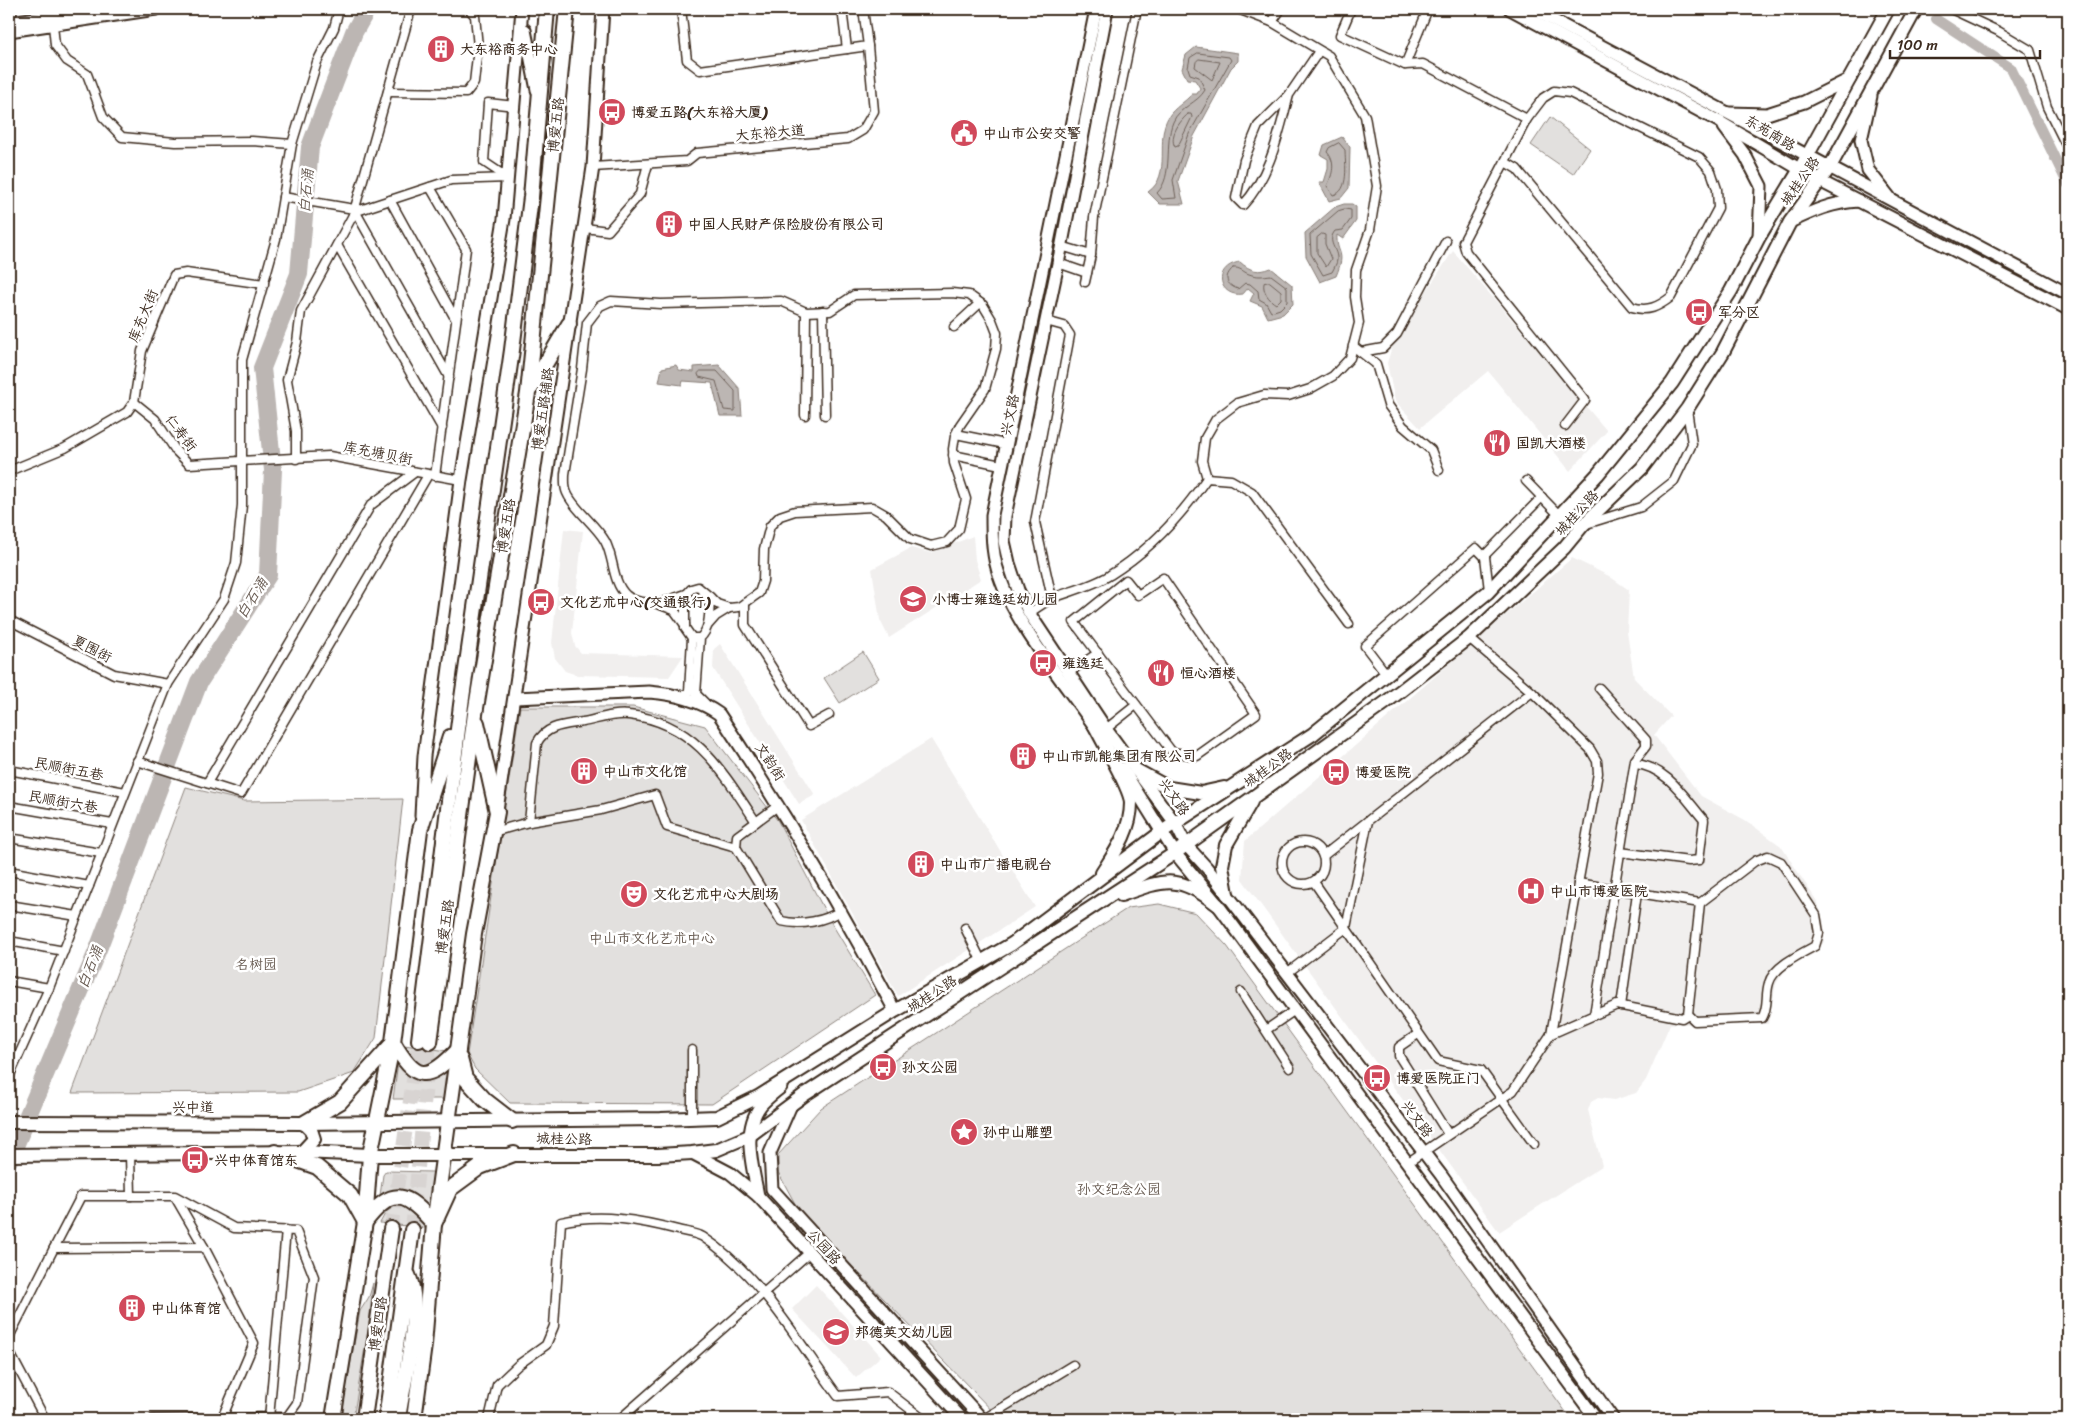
<svg xmlns="http://www.w3.org/2000/svg" width="2077" height="1428" font-family="Sriracha,'LXGW WenKai TC',sans-serif">
	<rect width="100%" height="100%" fill="#fff"/>
	<filter id="ink" filterUnits="userSpaceOnUse"><feTurbulence type="fractalNoise" baseFrequency=".02" numOctaves="2"/><feDisplacementMap in="SourceGraphic" scale="10" xChannelSelector="R" yChannelSelector="G"/><feConvolveMatrix kernelMatrix="1 2 1 2 8 2 1 2 1" color-interpolation-filters="sRGB"/></filter>
	<g filter="url(#ink)">
		<g fill="#f1efee">
			<path d="M1453,251L1607,431L1570,471L1488,371L1420,428L1395,401L1387,363L1394,340Z"/>
			<path d="M564,529L583,531L572,633L575,646L581,653L683,656L669,677L577,675L565,671L555,658L552,643Z"/>
			<path d="M973,536L975,560L981,579L889,638L880,620L872,569L911,548L931,553Z"/>
			<path d="M1572,558L1609,576L1629,590L1627,632L1634,678L1671,716L1654,735L1701,796L1745,820L1781,846L1818,903L1824,923V942L1813,954L1787,967L1776,984L1768,1024H1670L1646,1080L1636,1093L1614,1100L1598,1098L1591,1102L1588,1110L1602,1166L1499,1232L1242,879L1245,841Z"/>
			<path d="M720,644L815,795L799,804L713,668L714,649Z"/>
			<path d="M931,739L1035,907L898,996L801,820Z"/>
			<path d="M816,1285L881,1356L856,1378L792,1309Z"/>
		</g>
		<g fill="#e2e0de" stroke="#8e857e">
			<path d="M1550,117L1590,149L1573,174L1531,145Z"/>
			<path d="M863,652L879,678L840,703L824,678Z"/>
			<path d="M520,707H633L705,726L778,821L829,919L875,995L712,1104L510,1103L475,1069L467,1054Z"/>
			<path d="M186,787L244,801L403,799L376,1038L354,1073L298,1092L72,1093Z"/>
			<path d="M1159,904L1196,913L1227,946L1571,1419H1000L799,1211L778,1172V1155L821,1108L1128,908Z"/>
			<path d="M404,1045L448,1051L438,1064L419,1067L403,1049Z"/>
			<path d="M398,1062C415,1080 433,1088 451,1064L446,1099H393Z"/>
			<path d="M386,1171L432,1172L435,1175L430,1206L413,1196L379,1202L383,1175Z"/>
			<path d="M397,1205H404L423,1217L425,1228L380,1223L386,1212Z"/>
			<path d="M373,1283L369,1324L353,1419H343L344,1400L360,1311L369,1297Z"/>
		</g>
		<g fill="#bcb6b3" stroke="#887e77">
			<path d="M1196,47L1238,53V61L1231,68L1194,136L1178,181L1184,204H1160L1148,192C1173,175 1154,139 1169,116C1174,108 1185,102 1192,94H1197L1200,88L1195,80L1187,79L1182,69L1186,55Z"/>
			<path d="M1342,137L1350,147L1349,188L1341,198L1329,201L1319,182H1324L1328,169V159L1321,155L1324,145Z"/>
			<path d="M1344,204H1352L1356,207V221L1343,239L1337,235C1336,255 1347,250 1336,276L1320,282L1306,256L1305,233L1335,207Z"/>
			<path d="M1240,262C1250,271 1259,273 1271,268L1292,285L1293,304L1283,314L1268,318L1262,306L1250,301L1254,293L1248,288L1243,294C1218,298 1212,266 1240,262Z"/>
			<path d="M676,365L679,370L694,372V367L719,365L740,389L742,416H720L712,383L683,381L682,385L659,382L662,368Z"/>
		</g>
		<g fill="none" stroke-linecap="round" stroke-linejoin="round">
			<g stroke="#6f625a" stroke-width="1">
				<path d="M1198,53L1229,57L1231,60L1189,134L1173,180L1176,198L1162,199L1157,193C1174,176 1164,143 1173,122C1179,107 1198,103 1205,90L1199,77L1190,74L1188,68L1190,58Z"/>
				<path d="M1199,59L1220,62L1212,80L1195,67L1196,62Z"/>
				<path d="M1188,114H1191L1192,117L1178,146L1175,147C1169,136 1179,122 1188,114Z"/>
				<path d="M1339,143L1345,150C1345,163 1350,192 1333,195L1327,186C1333,174 1336,162 1327,152L1329,148Z"/>
				<path d="M1345,209L1351,210V219L1343,230L1335,231C1326,242 1338,249 1337,260C1337,263 1334,268 1332,272L1323,275L1311,254L1310,235L1338,211Z"/>
				<path d="M1322,234L1325,235V244L1331,259L1326,267L1317,253V238Z"/>
				<path d="M1233,268C1240,267 1243,272 1249,274C1257,277 1263,276 1271,275L1287,287V302L1280,309L1271,312L1266,303L1259,299L1258,291L1250,284L1245,283L1238,289C1226,285 1223,277 1233,268Z"/>
				<path d="M1270,282L1281,291V299L1276,304C1269,300 1262,291 1264,283Z"/>
				<path d="M701,371H717L735,391V411L724,410L716,381L699,377L698,374Z"/>
			</g>
			<path stroke="#bcb6b3" stroke-width="10" d="M1936,19L2011,68L2068,185"/>
			<path stroke="#bcb6b3" stroke-width="18" d="M9,1160L98,949L199,682L268,575L273,470L262,368L299,274L310,147L354,32L367,9"/>
			<g stroke="#d8d4d2" stroke-width="14" stroke-dasharray="14 7" stroke-linecap="butt">
				<path d="M391,1229L419,1040"/>
				<path d="M412,1230L430,1042"/>
			</g>
			<g stroke="#3b2a1e" stroke-width="11">
				<g id="street">
					<path d="M681,9L687,60L700,70L868,46L863,9"/>
					<path d="M842,9L847,49"/>
					<path d="M1238,9L1272,22"/>
					<path d="M1351,9L1340,35L1405,65L1423,64L1527,119L1543,98L1554,91L1570,93L1699,157L1711,171L1717,189L1718,208L1671,297C1658,307 1648,312 1632,307L1517,169L1505,162"/>
					<path d="M1951,9L1998,31L2030,50L2047,107L2068,149"/>
					<path d="M53,25L55,45L67,61L87,74L103,117L122,137L175,142L252,141L292,144"/>
					<path d="M1405,65L1428,9"/>
					<path d="M388,92L466,93L474,83L478,47L475,16L469,9"/>
					<path d="M1289,95C1279,132 1270,177 1243,205L1236,198L1244,160L1258,126L1289,95L1319,51"/>
					<path d="M1527,119L1463,242L1466,252L1585,400L1565,426"/>
					<path d="M593,167L687,161L697,153L848,139L863,130L874,111L868,46"/>
					<path d="M508,178L484,162L488,103L515,106"/>
					<path d="M430,187L466,249L435,476"/>
					<path d="M283,197L360,210L451,180L508,178"/>
					<path d="M390,200L456,320"/>
					<path d="M354,209L449,377"/>
					<path d="M585,228L608,231L640,194L648,164"/>
					<path d="M337,245L442,428"/>
					<path d="M1061,246L1091,255"/>
					<path d="M1058,263L1087,273"/>
					<path d="M1085,282L1091,255L1094,217L1137,9"/>
					<path d="M823,311L825,415"/>
					<path d="M954,327L980,303"/>
					<path d="M1353,346L1376,364L1388,405L1403,426L1431,450L1439,470"/>
					<path d="M1361,352L1383,348L1397,334L1446,241"/>
					<path d="M134,402L155,419L176,451L189,464L329,456L461,480"/>
					<path d="M805,415L806,312"/>
					<path d="M956,434L1005,444"/>
					<path d="M953,455L1001,465"/>
					<path d="M296,459V431L287,380L297,342L301,311L353,215L411,9"/>
					<path d="M9,471L65,448L127,412L134,402L142,351L174,275L186,273L264,284"/>
					<path d="M1207,478L1202,461L1205,438L1216,419L1237,403L1264,395L1288,396L1310,389L1333,376L1350,358L1359,323L1355,297L1356,270L1370,230L1377,186L1365,116L1329,56L1272,22L1281,9"/>
					<path d="M1526,481L1560,516L1583,525L1641,507L1674,481L1692,444L1687,409"/>
					<path d="M1484,556L1542,497"/>
					<path d="M1163,578L1256,714L1197,756L1172,752L1074,622L1126,580L1138,595Z"/>
					<path d="M1052,598C1071,591 1093,586 1110,575C1149,551 1181,516 1207,478L1231,480L1252,492L1349,624"/>
					<path d="M745,603V625L809,726L829,715"/>
					<path d="M658,604C647,602 634,603 626,595C612,582 614,557 605,541C595,524 573,508 567,493C564,487 565,480 565,474L582,369L587,323L600,306L611,301L661,304L781,301L806,312L830,311L854,295L952,293L969,295L983,305L992,320L997,333L996,349L985,389L960,425L955,436L953,449L954,463L966,499L959,529L947,542L931,546L910,539L886,515L872,507L795,511L780,516L770,526L764,549L763,581L759,593L739,607L729,608"/>
					<path d="M1029,613L1052,598L1035,522L1070,335L1064,326L1046,321"/>
					<path d="M9,620L114,674L168,684"/>
					<path d="M685,625L674,610L658,604L686,594"/>
					<path d="M708,625L716,616L729,608L717,604L710,597"/>
					<path d="M700,638H692L685,628V596L691,589L698,587L710,597C709,611 711,628 700,638L696,694L705,703"/>
					<path d="M1068,673L1098,653"/>
					<path d="M1387,675L1365,646L1476,548L1485,557L1489,590"/>
					<path d="M681,697L689,692L692,638"/>
					<path d="M1106,729L1136,705"/>
					<path d="M137,761L241,794L428,475"/>
					<path d="M9,770L125,792"/>
					<path d="M207,783L371,505L415,472"/>
					<path d="M779,805L737,836L736,847L781,921C802,926 825,921 842,910"/>
					<path d="M9,806L112,824"/>
					<path d="M529,822L537,743C546,725 565,725 583,722C598,719 615,713 629,715C695,722 723,772 756,822"/>
					<path d="M493,832L529,822L601,810L655,795L667,827L736,847"/>
					<path d="M9,838L101,853"/>
					<circle cx="1303" cy="863" r="21"/>
					<path d="M1620,852L1689,861L1699,860L1704,820C1685,798 1666,766 1635,764"/>
					<path d="M1323,856L1532,692"/>
					<path d="M9,871L89,886"/>
					<path d="M1314,882L1438,1061L1481,1070L1534,1144"/>
					<path d="M9,905L77,916"/>
					<path d="M965,928L982,962"/>
					<path d="M9,941L64,951"/>
					<path d="M1287,973L1346,928L1368,821"/>
					<path d="M9,981L49,988"/>
					<path d="M1241,992L1290,1068"/>
					<path d="M1621,1006L1637,893"/>
					<path d="M1688,1014L1695,1021L1762,1018C1769,1007 1765,995 1769,983C1773,967 1802,953 1815,946L1819,933L1816,915L1781,862L1768,856L1755,861L1700,903"/>
					<path d="M1594,1015L1635,760L1646,746V740L1599,688"/>
					<path d="M1266,1030L1295,1010"/>
					<path d="M1418,1034L1399,1047V1056L1448,1134"/>
					<path d="M1551,1034L1617,1005L1682,1018L1688,1014L1700,903L1578,883"/>
					<path d="M692,1050V1118"/>
					<path d="M9,1077L49,988L168,684L224,599L236,563L242,505V360L276,239L292,144L317,62L334,28L339,9"/>
					<path d="M130,1154L131,1196"/>
					<path d="M1407,1163L1513,1091L1551,1034L1598,773L1597,761L1590,749L1532,692L1469,638"/>
					<path d="M175,1197L204,1247"/>
					<path d="M54,1248L81,1196H175L234,1228L296,1231L314,1277L297,1403L287,1417L222,1418"/>
					<path d="M9,1337L54,1248L204,1247L254,1343L222,1418L153,1419"/>
					<path d="M9,1351L45,1419"/>
					<path d="M269,1418L286,1230"/>
					<path d="M489,1419L497,1385L518,1365L546,1345L554,1326L561,1222C600,1213 640,1220 678,1230C686,1232 697,1233 703,1237C761,1275 798,1342 838,1396L888,1392L923,1419"/>
					<path d="M620,1419L809,1253"/>
					<path d="M984,1419L1073,1365"/>
				</g>
			</g>
			<g stroke="#3b2a1e" stroke-width="15">
				<g id="secondary">
					<path d="M1096,9L992,515C992,533 992,551 997,568C1011,622 1068,686 1099,733"/>
					<path d="M1107,9L1060,254L1005,516L1004,541L1009,563L1018,590L1029,613L1106,729L1175,823L1186,845L1207,868L1441,1175L1613,1419"/>
					<path d="M1510,9L1720,122L1818,180L2068,309"/>
					<path d="M1532,9L2068,294"/>
					<path d="M9,22L103,9"/>
					<path d="M525,30L537,90"/>
					<path d="M9,31L156,9"/>
					<path d="M1871,96L1861,140L1868,170L1890,198"/>
					<path d="M1729,113L1767,114L1804,102L1850,79"/>
					<path d="M1724,127L1745,155L1761,186L1759,237"/>
					<path d="M1790,222C1813,211 1833,202 1859,201"/>
					<path d="M515,698L649,692C674,694 698,699 719,714C783,810 841,908 895,1011"/>
					<path d="M1122,768L1175,853L1218,905L1596,1419"/>
					<path d="M497,810L593,167L603,9"/>
					<path d="M421,816L424,756L461,480L504,219L522,9"/>
					<path d="M791,1105L770,1153L772,1189L982,1419"/>
					<path d="M692,1153L730,1173L758,1196L962,1419"/>
					<path d="M758,1196C753,1167 741,1131 761,1105C766,1099 774,1093 781,1087"/>
				</g>
			</g>
			<g stroke="#3b2a1e" stroke-width="16">
				<g id="primary">
					<path d="M1095,726C1102,741 1131,789 1131,803C1131,830 1116,851 1102,873"/>
					<path d="M1136,770L1169,788L1201,793L1224,788"/>
					<path d="M1227,894L1222,866L1226,845L1251,802"/>
					<path d="M1121,895C1166,879 1178,874 1218,905"/>
					<path d="M9,1122L304,1123L661,1119L717,1117L758,1097L895,1011L1012,944L1163,831L1313,734L1488,592L1598,474L1672,383L1731,291L1759,237L1800,169L1888,9"/>
					<path d="M302,1152L314,1139L311,1130L304,1123"/>
					<path d="M9,1155L302,1152L370,1155H658L692,1153L716,1150L749,1136L804,1095L1175,853L1385,703L1469,638L1564,548L1583,525L1642,468L1687,409L1723,352L1790,222L1830,167L1916,9"/>
				</g>
			</g>
			<g stroke="#3b2a1e" stroke-width="18">
				<g id="highway">
					<path d="M531,388L569,324"/>
					<path d="M419,1040L461,705L512,350L531,197L547,9"/>
					<path d="M393,1042C416,1082 427,1082 458,1050"/>
					<path d="M430,1042L475,714L528,393L567,9"/>
					<path d="M460,1059L465,1078L485,1100L512,1121"/>
					<path d="M304,1123L340,1102L393,1043"/>
					<path d="M275,1152L317,1167L350,1195L365,1222C393,1185 407,1193 434,1224L450,1189L480,1167L514,1154"/>
					<path d="M333,1419L365,1222L370,1155L393,1042L420,830L450,737"/>
					<path d="M364,1419L391,1229"/>
					<path d="M386,1419L412,1230"/>
					<path d="M398,1419C403,1381 424,1309 408,1275"/>
					<path d="M414,1419L424,1345L434,1224L474,934L497,812L477,723"/>
				</g>
			</g>
			<use href="#street" stroke="#fff" stroke-width="8"/>
			<use href="#secondary" stroke="#fff" stroke-width="11"/>
			<use href="#primary" stroke="#fff" stroke-width="12"/>
			<use href="#highway" stroke="#fff" stroke-width="14"/>
		</g>
	</g>
	<defs>
		<g id="building-disc" transform="scale(1.4375)"><circle r="9.5" fill="#d1495b" stroke="#fff"/><path d="M-4-6H4V6H1V3H-1V6H-4ZM-2.5-4.3h1.7v1.8h-1.7ZM.8-4.3h1.7v1.8H.8ZM-2.5-1h1.7V.8h-1.7ZM.8-1h1.7V.8H.8Z" fill="#fff"/></g>
		<g id="bus-disc" transform="scale(1.4375)"><circle r="9.5" fill="#d1495b" stroke="#fff"/><path d="M-5-6H5V4H4V6H2V4H-2V6H-4V4H-5ZM-3.5-4V0h7V-4ZM-3.5 1.2v1.5H-2V1.2ZM2 1.2v1.5H3.5V1.2Z" fill="#fff"/></g>
		<g id="civic-disc" transform="scale(1.4375)"><circle r="9.5" fill="#d1495b" stroke="#fff"/><path d="M-.6-6.5H3V-4.5H.6V-3L4-1V1h2V6H-6V1h2V-1L-.6-3ZM-1.2 2.5V6h2.4V2.5Z" fill="#fff"/></g>
		<g id="restaurant-disc" transform="scale(1.4375)"><circle r="9.5" fill="#d1495b" stroke="#fff"/><path d="M-5-6h1v4h1v-4h1v4h1v-4h1v5L-1.5 .5V6h-2V.5L-5-1ZM5-6V6H3V1.5H1.5Q1.5-4 5-6Z" fill="#fff"/></g>
		<g id="school-disc" transform="scale(1.4375)"><circle r="9.5" fill="#d1495b" stroke="#fff"/><path d="M0-5L7-2L0 1L-7-2ZM-4 1L0 2.5L4 1V4Q0 6-4 4Z" fill="#fff"/></g>
		<g id="hospital-disc" transform="scale(1.4375)"><circle r="9.5" fill="#d1495b" stroke="#fff"/><path d="M-5-5h3v3.5h4V-5h3V5h-3V1.5h-4V5h-3Z" fill="#fff"/></g>
		<g id="theatre-disc" transform="scale(1.4375)"><circle r="9.5" fill="#d1495b" stroke="#fff"/><path d="M-5-5.5Q0-4 5-5.5V0Q5 5 0 6Q-5 5-5 0ZM-3.3-2.5H-1v1.5H-3.3ZM1-2.5H3.3v1.5H1ZM-2.8 1Q0 5.5 2.8 1Z" fill="#fff"/></g>
		<g id="sight-disc" transform="scale(1.4375)"><circle r="9.5" fill="#d1495b" stroke="#fff"/><path d="M0-6L1.8-2.2L6-1.7L2.9 1.2L3.7 5.4L0 3.3L-3.7 5.4L-2.9 1.2L-6-1.7L-1.8-2.2Z" fill="#fff"/></g>
	</defs>
	<g fill-rule="evenodd">
		<use href="#building-disc" x="441" y="49"/>
		<use href="#bus-disc" x="612" y="112"/>
		<use href="#civic-disc" x="964" y="133"/>
		<use href="#building-disc" x="669" y="224"/>
		<use href="#bus-disc" x="1699" y="312"/>
		<use href="#restaurant-disc" x="1497" y="443"/>
		<use href="#school-disc" x="913" y="599"/>
		<use href="#bus-disc" x="541" y="602"/>
		<use href="#bus-disc" x="1043" y="663"/>
		<use href="#restaurant-disc" x="1161" y="673"/>
		<use href="#building-disc" x="1023" y="756"/>
		<use href="#building-disc" x="584" y="771"/>
		<use href="#bus-disc" x="1336" y="772"/>
		<use href="#building-disc" x="921" y="864"/>
		<use href="#hospital-disc" x="1531" y="891"/>
		<use href="#theatre-disc" x="634" y="894"/>
		<use href="#bus-disc" x="883" y="1067"/>
		<use href="#bus-disc" x="1377" y="1078"/>
		<use href="#sight-disc" x="964" y="1132"/>
		<use href="#bus-disc" x="195" y="1160"/>
		<use href="#building-disc" x="132" y="1308"/>
		<use href="#school-disc" x="836" y="1332"/>
	</g>
	<g text-anchor="middle" dominant-baseline="central" stroke-width="5" stroke-linejoin="round" paint-order="stroke">
		<g font-size="14" font-weight="bold" fill="#3b2a1e" stroke="#fff" text-anchor="start">
			<text x="460" y="49">大东裕商务中心</text>
			<text x="631" y="112">博爱五路(大东裕大厦)</text>
			<text x="983" y="133">中山市公安交警</text>
			<text x="688" y="224">中国人民财产保险股份有限公司</text>
			<text x="1718" y="312">军分区</text>
			<text x="1516" y="443">国凯大酒楼</text>
			<text x="932" y="599">小博士雍逸廷幼儿园</text>
			<text x="560" y="602">文化艺术中心(交通银行)</text>
			<text x="1062" y="663">雍逸廷</text>
			<text x="1180" y="673">恒心酒楼</text>
			<text x="1042" y="756">中山市凯能集团有限公司</text>
			<text x="603" y="771">中山市文化馆</text>
			<text x="1355" y="772">博爱医院</text>
			<text x="940" y="864">中山市广播电视台</text>
			<text x="1550" y="891">中山市博爱医院</text>
			<text x="653" y="894">文化艺术中心大剧场</text>
			<text x="902" y="1067">孙文公园</text>
			<text x="1396" y="1078">博爱医院正门</text>
			<text x="983" y="1132">孙中山雕塑</text>
			<text x="214" y="1160">兴中体育馆东</text>
			<text x="151" y="1308">中山体育馆</text>
			<text x="855" y="1332">邦德英文幼儿园</text>
		</g>
		<g font-size="14" fill="#3b2a1e" stroke="#fff">
			<text transform="translate(556 125) rotate(-84)">博爱五路</text>
			<text transform="translate(770 133) rotate(-5)">大东裕大道</text>
			<text transform="translate(1770 133) rotate(31)">东苑南路</text>
			<text transform="translate(1800 181) rotate(-55)">城桂公路</text>
			<text transform="translate(143 316) rotate(-67)">库充大街</text>
			<text transform="translate(543 409) rotate(-82)">博爱五路辅路</text>
			<text transform="translate(1010 415) rotate(-78)">兴文路</text>
			<text transform="translate(181 433) rotate(53)">仁寿街</text>
			<text transform="translate(378 453) rotate(11)">库充塘贝街</text>
			<text transform="translate(1577 513) rotate(-47)">城桂公路</text>
			<text transform="translate(506 526) rotate(-81)">博爱五路</text>
			<text transform="translate(92 649) rotate(27)">夏围街</text>
			<text transform="translate(770 762) rotate(57)">文韵街</text>
			<text transform="translate(1268 768) rotate(-36)">城桂公路</text>
			<text transform="translate(69 769) rotate(11)">民顺街五巷</text>
			<text transform="translate(1174 797) rotate(55)">兴文路</text>
			<text transform="translate(63 802) rotate(10)">民顺街六巷</text>
			<text transform="translate(445 927) rotate(-82)">博爱五路</text>
			<text transform="translate(932 994) rotate(-33)">城桂公路</text>
			<text x="193" y="1107">兴中道</text>
			<text transform="translate(1417 1119) rotate(53)">兴文路</text>
			<text transform="translate(564 1139) rotate(1)">城桂公路</text>
			<text transform="translate(824 1247) rotate(48)">公园路</text>
			<text transform="translate(378 1324) rotate(-82)">博爱四路</text>
		</g>
		<g font-size="14" fill="#65584e" stroke="#fff">
			<text x="652" y="938">中山市文化艺术中心</text>
			<text x="256" y="964">名树园</text>
			<text x="1119" y="1189">孙文纪念公园</text>
		</g>
		<g font-size="15" font-style="italic" fill="#685b52" stroke="#fff">
			<text transform="translate(306 191) rotate(-85)">白石涌</text>
			<text transform="translate(252 598) rotate(-58)">白石涌</text>
			<text transform="translate(90 967) rotate(-68)">白石涌</text>
		</g>
	</g>
	<rect width="2077" height="1428" fill="none" stroke="#fff" stroke-width="30"/>
	<rect x="15" y="15" width="2047" height="1398" fill="none" stroke="#3b2a1e" stroke-width="2" filter="url(#ink)"/>
	<path d="M1890 50v8h150v-8" fill="none" stroke="#3b2a1e" stroke-width="2.5"/>
	<text x="1897" y="50" font-size="15" fill="#3b2a1e" stroke="#ffffff" stroke-width="4" paint-order="stroke">100 m</text>
</svg>
